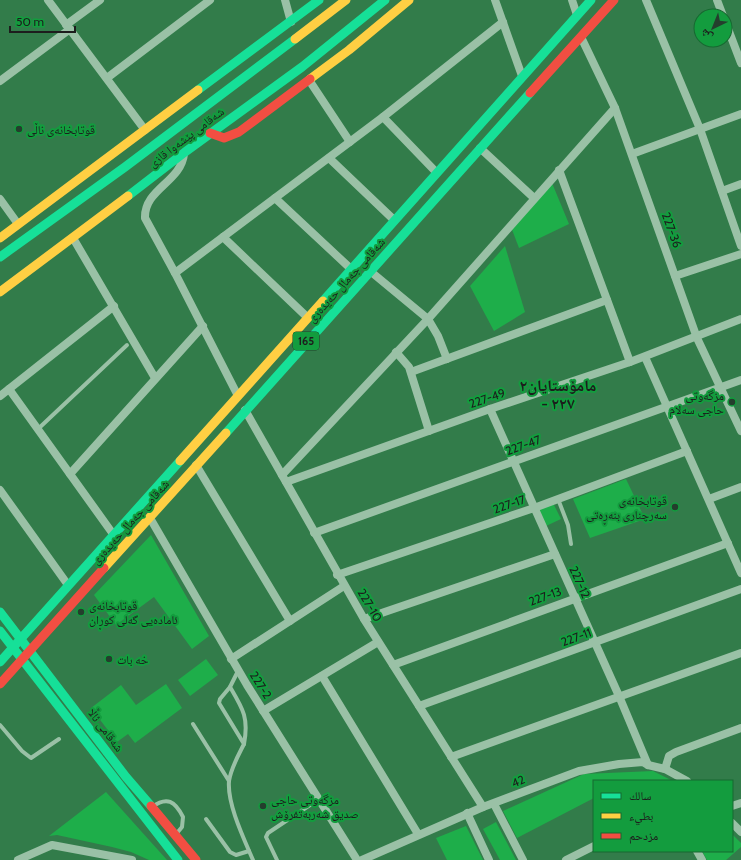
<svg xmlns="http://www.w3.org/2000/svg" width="741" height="860" font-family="Cabin,'Noto Naskh Arabic',sans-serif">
	<rect width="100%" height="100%" fill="#327c4a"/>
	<g fill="#1eae4a">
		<path d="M552,183L569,224L519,248L511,227Z"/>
		<path d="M505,246L525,312L494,331L470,286Z"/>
		<path d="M626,479L645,519L590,538L573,499Z"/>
		<path d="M553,503L561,519L546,526L539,510Z"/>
		<path d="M151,535L209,636L192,649L154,597L116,625L94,595Z"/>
		<path d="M206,659L218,675L190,696L178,680Z"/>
		<path d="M166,684L182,708L135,743L128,734L117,742L91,708L121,685L136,705Z"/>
		<path d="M653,771L671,780L594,781V798L517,838L503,811L584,774Z"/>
		<path d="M106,792L167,860H149L131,852L112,847L57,835L49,836Z"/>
		<path d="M496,822L516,860H500L483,829Z"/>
		<path d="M466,826L483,860H447L436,838Z"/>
		<path d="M732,834L741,843V847L726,860H707L702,851H732Z"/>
	</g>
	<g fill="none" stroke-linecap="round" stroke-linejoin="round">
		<g stroke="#9ac1a6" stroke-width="4">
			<path d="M38,429L127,345"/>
			<path d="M558,499L568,525L571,544"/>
			<path d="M238,671L230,687C243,709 249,718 244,744"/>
			<path d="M230,687L220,699L219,703L244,744C238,756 231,768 229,781C227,804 244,839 253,860"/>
			<path d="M193,724L229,781"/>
			<path d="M0,725L22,751L31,758L59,739"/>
			<path d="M152,807C167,796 175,801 183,817L182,827L177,833"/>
			<path d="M206,819L230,852L236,855L249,851"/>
			<path d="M277,860L266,837L268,833L319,799"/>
		</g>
		<g stroke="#9ac1a6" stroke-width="8">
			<path d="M48,0L145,130"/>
			<path d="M285,0L291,22"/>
			<path d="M495,0L522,76"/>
			<path d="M572,0L577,15"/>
			<path d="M646,0L700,129L741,246"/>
			<path d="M717,0L723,16"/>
			<path d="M725,21L741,63"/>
			<path d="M66,25L100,0"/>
			<path d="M581,37L615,108L697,338L741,431"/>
			<path d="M107,78L210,0"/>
			<path d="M309,80L350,142"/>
			<path d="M0,81L70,29"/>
			<path d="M383,117L436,172"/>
			<path d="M480,148L534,198"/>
			<path d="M184,154C181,182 144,189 145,218L175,273L237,394"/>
			<path d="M632,154L741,114"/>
			<path d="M329,158L393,219"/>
			<path d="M559,170L630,362"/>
			<path d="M722,191L741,184"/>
			<path d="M275,198L350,268"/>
			<path d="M0,199L18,224"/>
			<path d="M223,237L307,317"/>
			<path d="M73,238L155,378"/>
			<path d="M370,271L428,319L438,336L447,359"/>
			<path d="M175,273L383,117L503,22"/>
			<path d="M675,276L741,254"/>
			<path d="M396,352L409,367L429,431"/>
			<path d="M645,357L741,573"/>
			<path d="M411,372L607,300"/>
			<path d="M9,389L113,534"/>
			<path d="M0,396L114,306"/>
			<path d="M490,409L619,696L648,765"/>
			<path d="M245,410L364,619L483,807"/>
			<path d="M196,465L290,621"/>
			<path d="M70,474L203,326"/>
			<path d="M282,475L428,319L615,108"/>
			<path d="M286,482L490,409L630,362L741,319"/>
			<path d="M0,490L68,585"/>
			<path d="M709,499L741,487"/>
			<path d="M150,518L247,685L357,860"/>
			<path d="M314,533L741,380"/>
			<path d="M337,575L534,508L687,451"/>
			<path d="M364,619L555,554"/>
			<path d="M231,659L344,586"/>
			<path d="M393,665L728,543"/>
			<path d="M322,676L418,834"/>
			<path d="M419,706L741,589"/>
			<path d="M263,711L378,642"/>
			<path d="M451,757L741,653"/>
			<path d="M665,769L669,756L676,752L741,728"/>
			<path d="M494,804L523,860"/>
			<path d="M732,806L741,803"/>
			<path d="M467,813L489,860"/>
			<path d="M732,823L741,832"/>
			<path d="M697,851L702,860"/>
			<path d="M18,860L52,845L132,860"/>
			<path d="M362,860L483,807L579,771L619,764L643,762L648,765L665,769L687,781"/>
			<path d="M566,860L594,846"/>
		</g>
		<g stroke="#16e098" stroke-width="9">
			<path d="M198,90L319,0"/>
			<path d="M128,196L185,152L302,67L385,0"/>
			<path d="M0,257L125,167L295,39"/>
			<path d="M323,301L591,0"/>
			<path d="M226,433L530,93"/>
			<path d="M0,612L126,777L151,806"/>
			<path d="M0,631L178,860"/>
			<path d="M0,662L180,461"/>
		</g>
		<g stroke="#ffcf43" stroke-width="9">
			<path d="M295,39L346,0"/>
			<path d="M310,79L349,50L409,0"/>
			<path d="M0,238L198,90"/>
			<path d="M0,292L128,196"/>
			<path d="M180,461L323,301"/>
			<path d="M104,568L226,433"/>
		</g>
		<g stroke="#f24e42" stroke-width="9">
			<path d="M530,93L614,0"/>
			<path d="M210,133L224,138L239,132L310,79"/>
			<path d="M0,684L104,568"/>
			<path d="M151,806L196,860"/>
		</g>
	</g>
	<g fill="#243e2d" stroke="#139c3e" stroke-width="1.5">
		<circle cx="19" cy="129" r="4"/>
		<circle cx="732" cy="402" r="4"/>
		<circle cx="675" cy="507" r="4"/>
		<circle cx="81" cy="612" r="4"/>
		<circle cx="109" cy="659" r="4"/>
		<circle cx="263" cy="806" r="4"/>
	</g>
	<g text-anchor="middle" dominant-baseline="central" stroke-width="4" stroke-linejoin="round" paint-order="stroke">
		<rect fill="#139c3e" stroke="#1a4327" stroke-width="1" x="293" y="332" width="26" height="18" rx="3"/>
		<g font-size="11" font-weight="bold" fill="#1d1d1d">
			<text x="306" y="341">165</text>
		</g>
		<g font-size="12" fill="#1d1d1d" stroke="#139c3e" text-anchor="start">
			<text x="27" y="129">قوتابخانەی ناڵی</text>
			<text x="724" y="395" text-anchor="end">مزگەوتی<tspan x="724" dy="14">حاجی سەلام</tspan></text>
			<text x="667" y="500" text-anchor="end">قوتابخانەی<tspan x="667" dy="14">سەرچناری بنەڕەتی</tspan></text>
			<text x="89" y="605">قوتابخانەی<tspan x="89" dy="14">ئامادەیی گەلی کوڕان</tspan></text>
			<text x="117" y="659">خه بات</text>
			<text x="271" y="799">مزگەوتی حاجی<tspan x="271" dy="14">صدیق شەربەتفرۆش</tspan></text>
		</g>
		<g font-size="12" fill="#1d1d1d" stroke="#139c3e">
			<text transform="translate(186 137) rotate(-37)">شەقامی پێشەوا قازی</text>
			<text transform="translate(672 230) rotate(70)">227-36</text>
			<text transform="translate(346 280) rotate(-48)">شەقامی جەمال حەیدەری</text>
			<text transform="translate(487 398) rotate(-19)">227-49</text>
			<text transform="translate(523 445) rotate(-20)">227-47</text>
			<text transform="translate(509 504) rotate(-19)">227-17</text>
			<text transform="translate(130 522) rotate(-48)">شەقامی جەمال حەیدەری</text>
			<text transform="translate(580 582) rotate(66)">227-12</text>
			<text transform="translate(545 596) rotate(-20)">227-13</text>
			<text transform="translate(370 605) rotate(59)">227-10</text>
			<text transform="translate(576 637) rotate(-20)">227-11</text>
			<text transform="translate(261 685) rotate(58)">227-2</text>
			<text transform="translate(106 730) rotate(53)">شه‌قامی ئاڵا</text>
			<text transform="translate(518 781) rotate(-22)">42</text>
		</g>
		<g font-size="16" font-weight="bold" fill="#1d1d1d" stroke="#139c3e">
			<text x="558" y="385">مامۆستایان٢<tspan x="558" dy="18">- ٢٢٧</tspan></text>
		</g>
	</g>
	<rect x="593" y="780" width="140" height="72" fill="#139c3e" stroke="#176931"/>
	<rect x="601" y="793" width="20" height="6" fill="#16e098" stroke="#176931"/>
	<text x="629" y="800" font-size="12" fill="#1d1d1d">سالك</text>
	<rect x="601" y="813" width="20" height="6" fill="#ffcf43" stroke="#176931"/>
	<text x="629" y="820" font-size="12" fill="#1d1d1d">بطيء</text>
	<rect x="601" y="833" width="20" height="6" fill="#f24e42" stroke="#176931"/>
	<text x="629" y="840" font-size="12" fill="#1d1d1d">مزدحم</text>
	<g transform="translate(713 28) rotate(223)"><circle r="19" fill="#139c3e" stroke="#176931"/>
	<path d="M0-3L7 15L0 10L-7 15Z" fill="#243e2d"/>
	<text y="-6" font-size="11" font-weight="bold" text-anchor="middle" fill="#1d1d1d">ش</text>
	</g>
	<path d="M10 26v6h65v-6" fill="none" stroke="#1d1d1d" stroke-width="2"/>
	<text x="16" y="26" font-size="12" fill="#1d1d1d" stroke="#139c3e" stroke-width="3" paint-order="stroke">50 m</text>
</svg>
